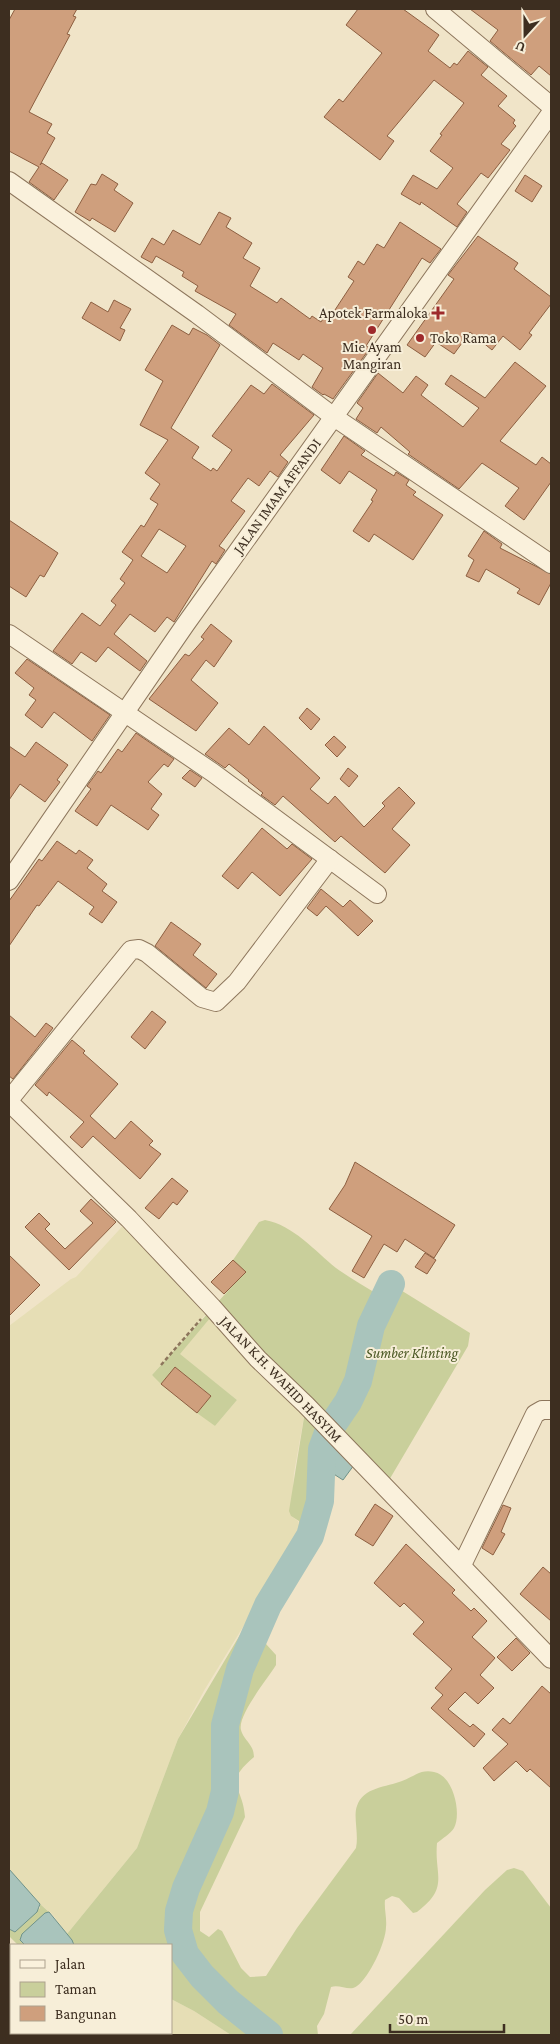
<svg xmlns="http://www.w3.org/2000/svg" width="560" height="2044" font-family="'Crimson Pro',serif">
	<rect width="100%" height="100%" fill="#f0e4c8"/>
	<g fill="#e6deb5">
		<path d="M129,1219L212,1307L152,1375L215,1426L237,1400L179,1354L216,1311L306,1405L294,1473L291,1516L298,1521L299,1526L289,1552L205,1689L178,1739L137,1848L67,1934L52,1914L40,1904L9,1869V1326L71,1279L76,1277Z"/>
		<path d="M171,1999L194,2011L231,2035H33L35,2033H171Z"/>
	</g>
	<g fill="#c9cf9b">
		<path d="M265,1220C293,1225 315,1251 336,1268C351,1279 368,1288 383,1298L391,1284L470,1333L468,1346L385,1487L327,1434C324,1443 321,1451 320,1461C318,1481 326,1527 305,1539L298,1536L299,1521L291,1516L289,1511L306,1405L216,1311L180,1354L237,1400L215,1426L197,1413L210,1395L175,1367L161,1384L152,1375L245,1272L233,1260L259,1222Z"/>
		<path d="M247,1623L276,1655V1665C268,1678 237,1716 241,1730C244,1741 254,1744 254,1757C222,1784 243,1785 245,1817L200,1912V1931L209,1937L218,1929L222,1931L241,1968L250,1977L266,1976L297,1928L356,1848C359,1834 353,1816 357,1806C363,1787 387,1787 402,1781C414,1777 420,1769 434,1772C453,1775 462,1813 454,1828C451,1833 442,1839 437,1843C434,1876 450,1887 417,1912L413,1913L399,1898L392,1896L385,1900C384,1909 387,1918 386,1927C386,1942 369,1978 357,1986C350,1992 340,1984 331,1987L324,2014L317,2026L318,2035H231L194,2011L171,1999V1945H74L67,1934L137,1848L178,1739Z"/>
		<path d="M514,1868L523,1871L551,1908V2035H350L485,1890L507,1870Z"/>
		<path d="M40,1904L49,1912L45,1913L20,1940L25,1945H18L9,1936V1929L15,1932L40,1908Z"/>
	</g>
	<g fill="#a9c4bc" stroke="#6f938a">
		<path d="M330,1441L354,1465L343,1480L329,1471L325,1452Z"/>
		<path d="M9,1869L40,1904L37,1912L15,1932L9,1929Z"/>
		<path d="M49,1912L72,1940L74,1945H25L20,1940L22,1934L45,1913Z"/>
	</g>
	<g fill="none" stroke-linecap="round" stroke-linejoin="round">
		<path stroke="#6f938a" stroke-width="4.5" d="M12,2033L15,2035"/>
		<path stroke="#a9c4bc" stroke-width="28" d="M269,2035L228,2002L202,1976L185,1954L178,1930L179,1911L186,1888L220,1812L225,1791V1725L240,1669L268,1605L310,1536L320,1501L322,1449L329,1430L348,1402L358,1381L371,1326L391,1284"/>
	</g>
	<g fill="#cf9f7d" stroke="#8d5f41" fill-rule="evenodd">
		<path d="M15,9H77L73,16L76,17L67,34L70,35L29,112L52,124L47,133L55,138L40,165L42,163L68,180L54,200L29,182L39,167L9,151V20Z"/>
		<path d="M358,9H403L439,35L428,51L450,68L454,63L457,65L468,51L488,67L481,75L507,96L498,106L515,120L513,123L516,126L501,144L510,150L488,178L481,173L457,204L467,212L457,227L421,202L420,205L401,194L413,175L437,189L453,168L430,151L442,135L440,134L464,103L434,80L387,136L394,141L380,160L324,117L339,99L343,102L382,53L346,25Z"/>
		<path d="M470,9H551V76L539,66L531,75L503,52L490,41L498,30Z"/>
		<path d="M102,174L118,184L114,190L133,203L115,232L92,218L90,221L75,212L91,184L96,185Z"/>
		<path d="M525,175L542,186L532,202L515,191Z"/>
		<path d="M219,212L231,218L226,227L252,243L243,258L260,268L250,286L277,303L281,298L310,319L312,316L321,322L327,313L331,316L354,281L348,277L358,261L364,265L377,244L384,248L400,222L441,249L430,263L422,258L366,346L370,348L333,399L324,394L323,395L312,387L323,368L303,354L299,360L273,343L267,353L229,325L236,314L195,291L198,286L182,276L184,272L156,256L152,263L141,257L152,238L164,245L173,230L200,245Z"/>
		<path d="M478,236L518,263L514,269L551,297V304L529,333L532,335L520,350L503,336L492,350L470,332L454,354L436,342L425,357L407,345L454,279L448,275Z"/>
		<path d="M114,300L131,309L120,328L125,330L120,341L82,318L91,302L108,312Z"/>
		<path d="M172,325L189,335L193,328L207,335L220,345L171,428L199,447L192,458L211,471L213,468L217,471L232,450L212,436L251,385L264,394L272,384L314,415L280,455L288,462L278,477L270,471L259,486L248,478L231,501L245,511L219,546L225,550L216,564L212,561L174,622L167,617L155,632L130,614L114,634L147,661L140,671L108,647L96,662L81,652L72,664L53,651L82,613L100,626L116,605L111,601L125,583L120,579L133,560L122,552L141,525L144,527L158,504L150,499L160,484L145,473L168,440L140,425L163,381L145,370ZM159,529L186,546L167,573L141,556Z"/>
		<path d="M515,362L546,386L500,441L536,465L542,457L551,464V482L524,520L505,506L519,488L482,463L459,489L408,454L410,452L381,427L377,433L356,419L363,408L357,403L378,373L403,393L416,376L428,385L421,395L463,427L479,408L445,384L451,375L485,398Z"/>
		<path d="M344,436L365,451L361,455L394,476L396,472L409,480L406,485L416,492L413,495L443,515L413,560L374,534L369,542L353,531L373,501L371,500L377,490L349,471L340,484L321,470Z"/>
		<path d="M9,520L58,553L44,577L40,575L26,597L9,586Z"/>
		<path d="M484,531L502,544L500,548L551,574V583L539,605L517,593L520,589L486,569L479,582L466,576L474,560L468,556Z"/>
		<path d="M211,624L232,641L214,667L206,660L191,680L218,703L196,731L149,699L185,654L189,656L204,639L201,637Z"/>
		<path d="M27,659L110,715L92,741L54,712L42,728L25,715L36,700L29,695L34,688L15,673Z"/>
		<path d="M307,708L320,719L311,730L299,718Z"/>
		<path d="M264,726L320,778L310,789L328,804L335,796L364,827L385,806L382,803L399,787L415,803L392,829L410,845L385,873L341,836L335,842L283,796L275,805L261,795L263,793L248,781L249,780L229,764L225,768L205,754L229,728L249,745Z"/>
		<path d="M136,733L174,759L168,767L164,764L148,782L162,794L151,809L159,815L148,830L111,805L97,826L75,811L91,789L87,786L98,771L101,773L118,749L122,752Z"/>
		<path d="M334,736L346,747L337,757L325,745Z"/>
		<path d="M36,742L68,765L57,780L60,782L45,802L20,784L9,800V746L25,757Z"/>
		<path d="M348,768L358,776L349,787L340,779Z"/>
		<path d="M190,770L202,778L195,787L182,778Z"/>
		<path d="M262,828L287,849L292,844L312,859L280,896L252,872L238,889L222,876Z"/>
		<path d="M57,841L76,854L79,850L93,860L87,868L107,884L102,891L117,902L102,923L89,914L94,907L58,881L39,906L37,905L9,946V901L39,859L42,861Z"/>
		<path d="M321,889L343,907L350,900L373,921L358,936L326,906L317,916L307,908Z"/>
		<path d="M171,922L201,944L193,955L217,974L206,988L155,946Z"/>
		<path d="M152,1011L166,1022L145,1049L131,1037Z"/>
		<path d="M9,1015L35,1037L46,1023L53,1028L13,1079L9,1076Z"/>
		<path d="M72,1040L85,1051L83,1053L118,1084L90,1116L115,1139L131,1121L153,1141L149,1145L161,1154L140,1179L93,1136L82,1148L70,1137L84,1122L49,1092L47,1096L35,1085Z"/>
		<path d="M355,1162L455,1225L434,1258L405,1239L397,1252L384,1244L364,1278L352,1271L372,1236L329,1209L345,1185Z"/>
		<path d="M172,1178L188,1191L177,1205L173,1202L159,1219L145,1208Z"/>
		<path d="M91,1199L116,1222L69,1270L25,1227L39,1213L50,1224L45,1229L65,1249L93,1223L80,1211Z"/>
		<path d="M425,1253L436,1260L427,1274L415,1267Z"/>
		<path d="M9,1255L40,1285L9,1316Z"/>
		<path d="M233,1260L246,1272L224,1294L211,1282Z"/>
		<path d="M175,1367L211,1396L197,1413L161,1384Z"/>
		<path d="M375,1504L393,1516L373,1546L355,1535Z"/>
		<path d="M503,1505L511,1508L501,1532L505,1534L493,1555L482,1548Z"/>
		<path d="M406,1544L455,1590L452,1593L471,1611L474,1608L487,1621L472,1637L495,1658L480,1675L494,1688L478,1704L465,1692L448,1709L470,1727L473,1724L485,1734L474,1747L431,1708L443,1695L435,1688L452,1669L413,1634L424,1622L404,1603L400,1607L374,1583Z"/>
		<path d="M543,1567L551,1574V1621L520,1594Z"/>
		<path d="M516,1638L530,1653L512,1671L497,1657Z"/>
		<path d="M542,1686L551,1694V1788L530,1769L527,1772L516,1761L494,1781L483,1768L508,1744L492,1730L503,1718L510,1724Z"/>
	</g>
	<g fill="none" stroke-linecap="round" stroke-linejoin="round">
		<g stroke="#8d765c" stroke-width="20">
			<g id="minor">
				<path d="M435,9L551,106"/>
				<path d="M9,181L197,314L334,417L551,564"/>
				<path d="M9,634L212,772L377,894"/>
				<path d="M9,881L185,625L551,113"/>
				<path d="M9,1100L131,950L139,949L147,953L202,998L216,1002L237,982L330,859"/>
				<path d="M9,1102L129,1219L212,1307L258,1359L306,1405L551,1659"/>
				<path d="M462,1565L535,1414L542,1410H551"/>
			</g>
		</g>
		<path stroke="#8d765c" stroke-width="2.5" stroke-dasharray="4 2.5" stroke-linecap="butt" d="M161,1365L201,1319"/>
		<use href="#minor" stroke="#faf1dc" stroke-width="18"/>
	</g>
	<g fill="#9e2a2b" stroke="#f7eed8" stroke-width="2">
		<path d="M435.5 305.5h5v5h5v5h-5v5h-5v-5h-5v-5h5z"/>
		<circle cx="372" cy="330" r="5"/>
		<circle cx="420" cy="338" r="5"/>
	</g>
	<g text-anchor="middle" dominant-baseline="central" stroke-width="4" stroke-linejoin="round" paint-order="stroke">
		<g font-size="15" fill="#3d2e20" stroke="#f7eed8" text-anchor="end">
			<text x="428" y="313">Apotek Farmaloka</text>
			<text x="430" y="338" text-anchor="start">Toko Rama</text>
			<text x="372" y="347" text-anchor="middle">Mie Ayam<tspan x="372" dy="17">Mangiran</tspan></text>
		</g>
		<g font-size="15" fill="#3d2e20" stroke="#f7eed8">
			<text transform="translate(277 496) rotate(-54)">JALAN IMAM AFFANDI</text>
			<text transform="translate(281 1379) rotate(46)">JALAN K.H. WAHID HASYIM</text>
		</g>
		<g font-size="15" font-style="italic" fill="#4d5a26" stroke="#f7eed8">
			<text x="412" y="1353">Sumber Klinting</text>
		</g>
	</g>
	<rect width="560" height="2044" fill="none" stroke="#3d2e20" stroke-width="20"/>
	<rect x="10" y="1944" width="162" height="90" fill="#f7eed8" stroke="#ada18e"/>
	<rect x="20" y="1960" width="25" height="8" fill="#faf1dc" stroke="#ada18e"/>
	<text x="55" y="1969" font-size="15" fill="#3d2e20">Jalan</text>
	<rect x="20" y="1982" width="25" height="15" fill="#c9cf9b" stroke="#ada18e"/>
	<text x="55" y="1994" font-size="15" fill="#3d2e20">Taman</text>
	<rect x="20" y="2006" width="25" height="15" fill="#cf9f7d" stroke="#ada18e"/>
	<text x="55" y="2019" font-size="15" fill="#3d2e20">Bangunan</text>
	<g transform="translate(525 35) rotate(201)" stroke="#f7eed8" stroke-width="4" paint-order="stroke">
	<path d="M0-4L9 19L0 12L-9 19Z" fill="#3d2e20"/>
	<text y="-8" font-size="14" font-weight="bold" text-anchor="middle" fill="#3d2e20">U</text>
	</g>
	<path d="M390 2024v8h114v-8" fill="none" stroke="#3d2e20" stroke-width="2.5"/>
	<text x="398" y="2024" font-size="15" fill="#3d2e20" stroke="#f7eed8" stroke-width="4" paint-order="stroke">50 m</text>
</svg>
